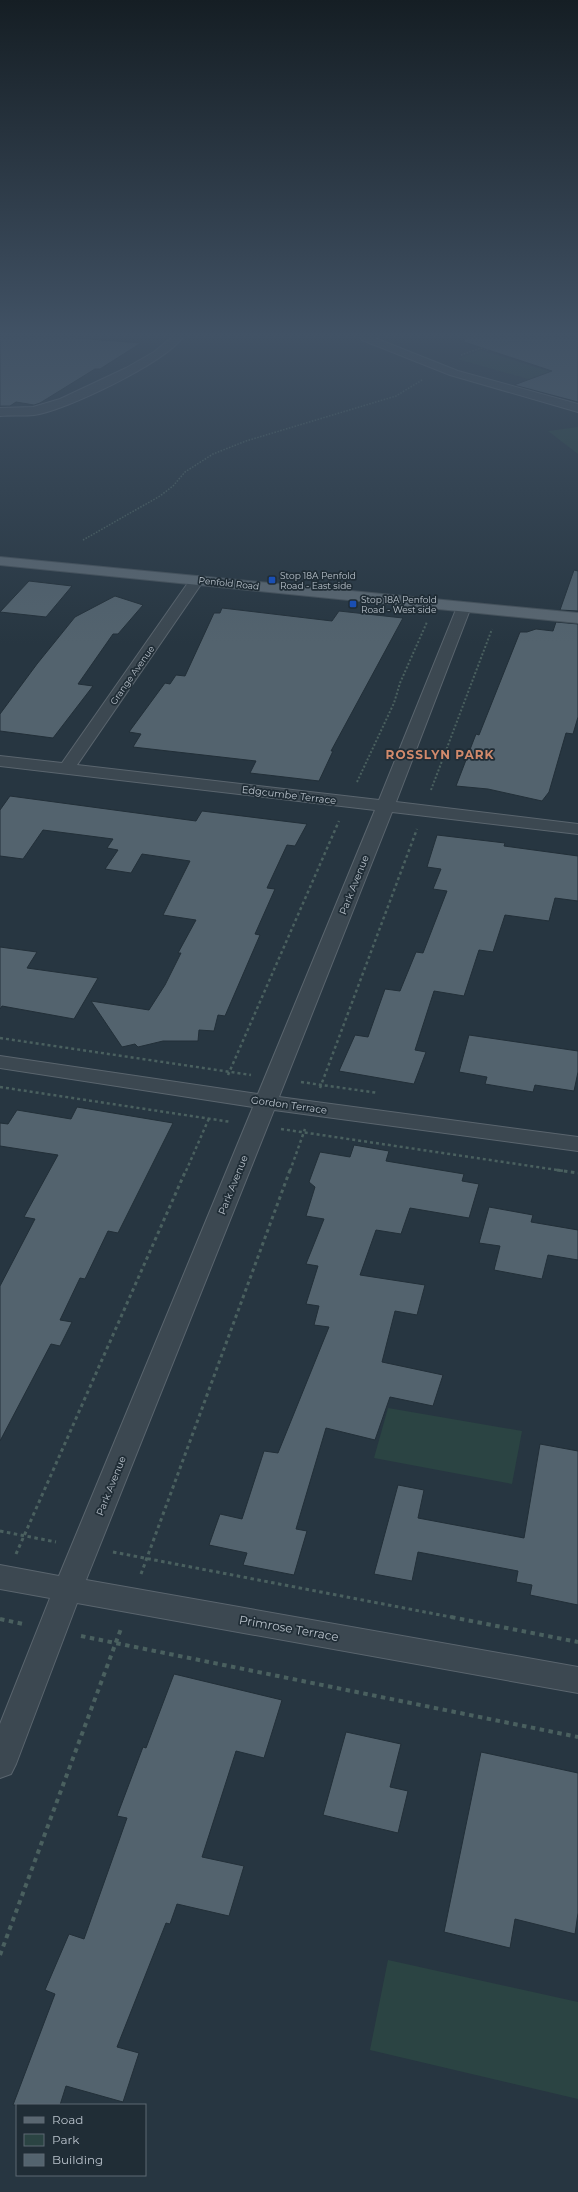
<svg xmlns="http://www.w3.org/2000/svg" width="578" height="2192" font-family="Montserrat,sans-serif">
	<rect width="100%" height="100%" fill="#273641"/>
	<g fill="#2b4443">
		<path d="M481,350L558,374L546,384L457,359Z"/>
		<path d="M578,427V454L548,431Z"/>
		<path d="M388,1408L522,1431L512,1484L374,1458Z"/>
		<path d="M388,1960L578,2002V2099L370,2050Z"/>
	</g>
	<g fill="#53636e" stroke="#222f38">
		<path d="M0,338H76L141,343L100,369H95L40,403L34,405L16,402L10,406H0Z"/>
		<path d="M464,338H578V402L514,385L552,371L464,342Z"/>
		<path d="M574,570L578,571V611L560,610Z"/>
		<path d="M29,581L72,586L46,617L0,612Z"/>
		<path d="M115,596L143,605L118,634H113L78,684L93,686L53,738L0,731V714L37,664L75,617Z"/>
		<path d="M222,608L332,621L339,611L403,618L331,751H333L319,781L250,773L256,761L133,747L141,734L129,732L165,683L170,684L176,675L185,676L214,613H220Z"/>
		<path d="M556,622L578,624V717L573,734L566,733L549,792L542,801L488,789L456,786L476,734L479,735L520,632H527L536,629L553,631Z"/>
		<path d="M10,796L196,821L202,811L307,824L295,846L287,845L267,888L275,889L255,934L260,935L225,1016L218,1015L214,1031L199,1030L198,1041H163L138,1047L135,1044L122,1047L91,1001L149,1010L165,985L181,953H178L196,920L163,915L190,861L142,854L131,873L105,869L118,850L107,848L113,839L43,830L23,859L0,856V810Z"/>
		<path d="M437,835L505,843L504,846L578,856V901L555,898L549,921L505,915L493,952L479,950L464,996L434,991L415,1050L426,1052L414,1084L339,1071L355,1035L368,1037L385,989L400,991L416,952L423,953L447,891L433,889L441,869L427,867Z"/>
		<path d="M0,947L37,952L27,968L98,978L74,1019L2,1006L0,1009Z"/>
		<path d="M469,1035L578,1051V1072L574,1091L535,1085L533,1092L485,1084L487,1077L459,1072Z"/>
		<path d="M77,1107L173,1123L118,1233L108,1231L85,1279L80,1278L60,1320L72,1322L60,1346L51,1344L0,1441V1286L35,1219L24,1217L58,1155L0,1146V1123L8,1124L17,1110L71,1119Z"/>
		<path d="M354,1145L389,1151L386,1161L464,1174L462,1181L479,1184L469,1218L410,1208L401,1234L376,1230L360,1275L425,1285L417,1315L395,1311L382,1362L443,1375L433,1406L390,1397L375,1440L326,1428L296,1529L307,1531L294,1575L243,1565L247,1553L209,1545L220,1514L242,1519L264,1451L278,1453L329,1327L314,1325L319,1306L306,1304L318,1266L306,1264L324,1219L306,1216L315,1187L309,1182L320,1152L350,1157Z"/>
		<path d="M489,1207L533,1215L531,1222L578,1230V1260L548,1255L542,1279L494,1270L500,1246L479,1243Z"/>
		<path d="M540,1444L578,1451V1605L530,1595L532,1585L516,1582L518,1571L418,1552L412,1581L374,1574L398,1485L424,1490L418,1518L524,1538Z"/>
		<path d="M174,1674L282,1700L264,1758L236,1751L202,1857L244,1866L229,1916L177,1904L170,1924L166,1923L117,2047L139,2053L123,2102L66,2086L60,2105H13L55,1994L45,1990L69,1934L84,1939L127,1818L117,1816L143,1747L146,1748Z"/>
		<path d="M346,1732L401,1744L390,1787L408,1791L398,1833L323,1815Z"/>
		<path d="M481,1752L578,1773V1913L575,1934L515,1919L510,1948L444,1932Z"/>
	</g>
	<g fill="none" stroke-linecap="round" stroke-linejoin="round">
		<g stroke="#5a656e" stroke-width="2">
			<g id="minor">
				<path d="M171,338H182C164,363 65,411 34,415C23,416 11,415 0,416V408L33,407L60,399L126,368L154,352Z"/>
				<path d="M361,338H375L458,371L578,404V412L450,375L362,340Z"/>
				<path d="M197,576L202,577L204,580L77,765L379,800L457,607L459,604H469L471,607L396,802L578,824V834L392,812L279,1097L578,1137V1151L274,1110L86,1580L578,1667V1693L77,1603L16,1764L11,1774L0,1778V1724L50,1598L0,1589V1565L59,1576L253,1107L0,1068V1056L258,1094L375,810L0,766V756L62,763L192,577Z"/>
			</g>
		</g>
		<g stroke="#45515a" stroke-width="2">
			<path id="major" d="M0,557L578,613V623L0,565Z"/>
		</g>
		<g stroke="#4a605f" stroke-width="1.5" stroke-dasharray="1.5 1.5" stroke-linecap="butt">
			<path d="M461,355L481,348L487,350L519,340L534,344L555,338"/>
			<path d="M83,540L160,496L173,486L185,472L213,454L246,441L396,396L422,380"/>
		</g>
		<g stroke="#4a605f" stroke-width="2" stroke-dasharray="2 2" stroke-linecap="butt">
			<path d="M357,782L394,703L400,683L427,622"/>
			<path d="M431,790L492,629"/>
		</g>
		<g stroke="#4a605f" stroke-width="2.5" stroke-dasharray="3 3" stroke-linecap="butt">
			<path d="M0,1038L251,1075"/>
			<path d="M228,1075L339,821"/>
			<path d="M301,1082L378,1093"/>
			<path d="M0,1087L231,1122"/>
			<path d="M320,1088L417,829"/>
			<path d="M281,1129L564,1171"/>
			<path d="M186,1171L210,1116"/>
			<path d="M290,1171L305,1129"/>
		</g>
		<g stroke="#4a605f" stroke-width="3" stroke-dasharray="3.5 3.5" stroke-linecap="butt">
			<path d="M557,1170L578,1173"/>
			<path d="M0,1531L56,1542"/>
			<path d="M113,1552L456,1618"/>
			<path d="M16,1554L186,1170"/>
			<path d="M141,1574L290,1170"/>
		</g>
		<g stroke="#4a605f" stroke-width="4" stroke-dasharray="4.5 4.5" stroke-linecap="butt">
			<path d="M451,1617L578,1642"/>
			<path d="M0,1619L23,1624"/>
			<path d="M81,1636L578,1737"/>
			<path d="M0,1955L122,1626"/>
		</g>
		<use href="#minor" fill="#3c4851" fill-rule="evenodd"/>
		<use href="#major" fill="#5a6771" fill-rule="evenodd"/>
	</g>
	<linearGradient id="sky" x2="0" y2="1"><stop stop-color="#151e24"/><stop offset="0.52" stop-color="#415265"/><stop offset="1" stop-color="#415265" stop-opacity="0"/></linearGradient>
	<rect width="578" height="644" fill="url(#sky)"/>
	<g fill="#1a4fb4" stroke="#202d36" stroke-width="1.5">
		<rect x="268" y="576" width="8" height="8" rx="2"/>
		<rect x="349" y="600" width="8" height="8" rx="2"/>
	</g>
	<g text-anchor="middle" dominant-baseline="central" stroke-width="3.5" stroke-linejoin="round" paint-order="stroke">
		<g font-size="9" fill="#b9c2cb" stroke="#202d36" text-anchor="start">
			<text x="280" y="575">Stop 18A Penfold<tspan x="280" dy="10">Road - East side</tspan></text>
			<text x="361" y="599">Stop 18A Penfold<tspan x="361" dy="10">Road - West side</tspan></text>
		</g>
		<g font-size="9" fill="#b9c2cb" stroke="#202d36">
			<text transform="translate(229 583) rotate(6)">Penfold Road</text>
			<text transform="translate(132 675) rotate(-55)">Grange Avenue</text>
		</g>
		<g font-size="10" fill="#b9c2cb" stroke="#202d36">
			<text transform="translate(289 795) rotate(7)">Edgcumbe Terrace</text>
			<text transform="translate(354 885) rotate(-68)">Park Avenue</text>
			<text transform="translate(289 1105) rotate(8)">Gordon Terrace</text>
			<text transform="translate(233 1185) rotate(-68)">Park Avenue</text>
			<text transform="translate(111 1486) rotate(-68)">Park Avenue</text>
		</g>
		<g font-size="12" font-weight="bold" letter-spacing="1" fill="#d28a6c" stroke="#202d36">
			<text x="440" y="754">ROSSLYN PARK</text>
		</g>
		<g font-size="12" fill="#b9c2cb" stroke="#202d36">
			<text transform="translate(289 1628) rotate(10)">Primrose Terrace</text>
		</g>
	</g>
	<rect x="16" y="2104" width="130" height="72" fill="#202d36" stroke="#5d6972"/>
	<rect x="24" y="2117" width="20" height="6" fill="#5a6771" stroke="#5d6972"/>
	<text x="52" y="2124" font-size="12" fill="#b9c2cb">Road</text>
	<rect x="24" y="2134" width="20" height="12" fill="#2b4443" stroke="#5d6972"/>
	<text x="52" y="2144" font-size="12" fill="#b9c2cb">Park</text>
	<rect x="24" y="2154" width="20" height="12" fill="#53636e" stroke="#5d6972"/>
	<text x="52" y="2164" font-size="12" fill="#b9c2cb">Building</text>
</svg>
